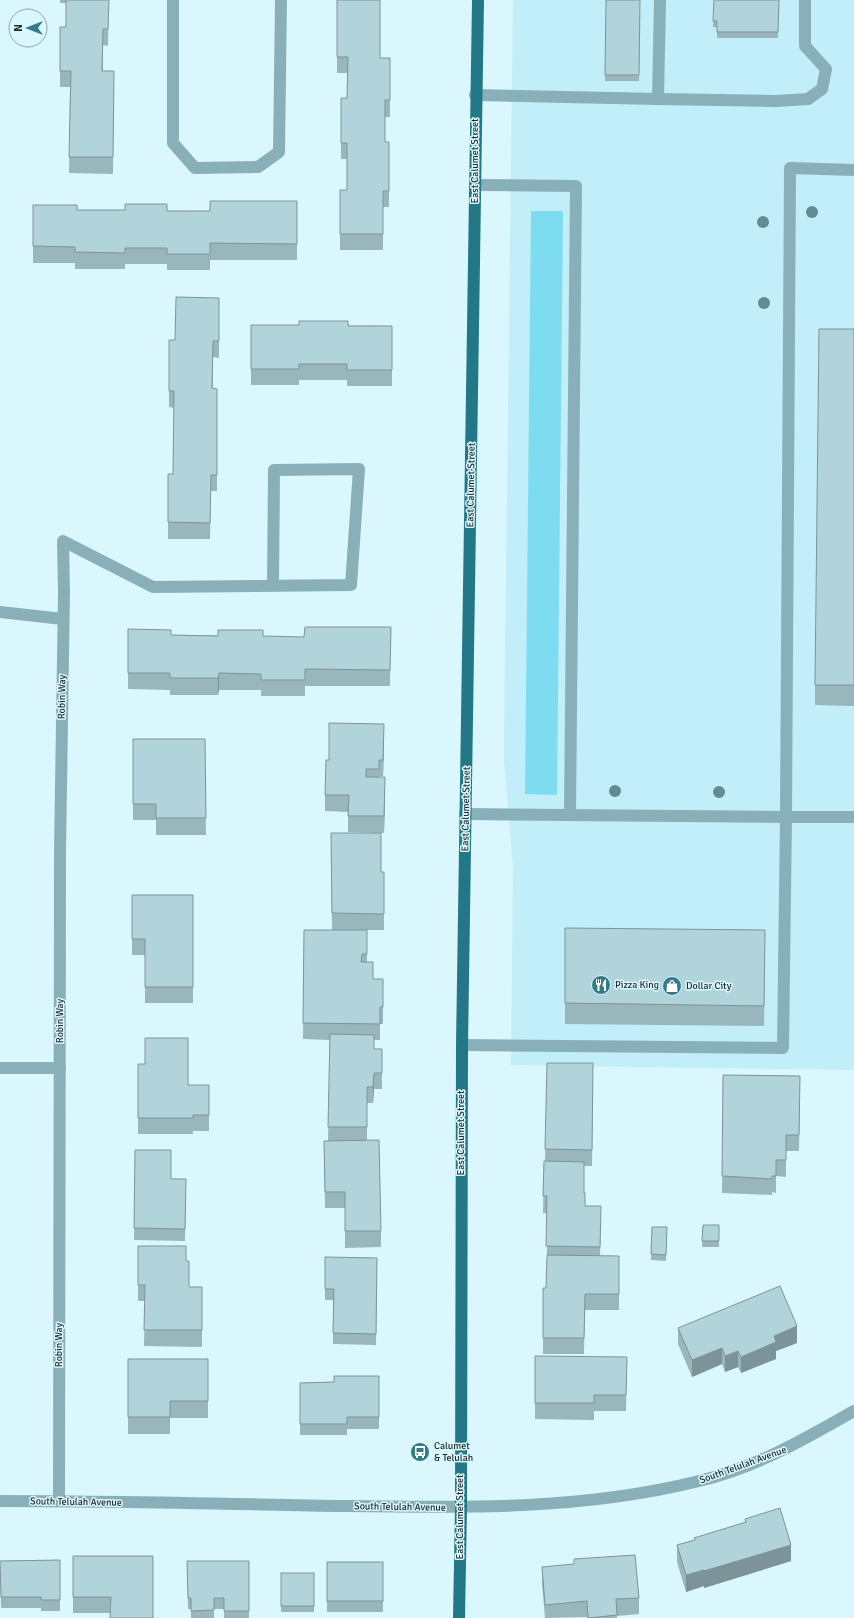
<svg xmlns="http://www.w3.org/2000/svg" width="854" height="1618" font-family="Signika,sans-serif">
	<rect width="100%" height="100%" fill="#dbf7fe"/>
	<path fill="#c1eef8" d="M513,0H854V1070L511,1065L513,865L504,761V738Z"/>
	<path fill="#7ddcef" d="M531,211H563L557,795L525,794Z"/>
	<g fill="none" stroke-linecap="round" stroke-linejoin="round">
		<g stroke="#89b0b8" stroke-width="12">
			<path d="M173,0V143L195,168L258,167L279,152L281,0"/>
			<path d="M475,95L658,99L660,0"/>
			<path d="M658,99L776,101L808,99L822,89L826,69L805,46V0"/>
			<path d="M854,170L790,168L786,817H854"/>
			<path d="M476,185L576,186L570,815"/>
			<path d="M0,612L63,619"/>
			<path d="M462,1045L783,1048L786,817L465,814"/>
			<path d="M0,1068H60"/>
			<path d="M0,1501C115,1501 231,1504 346,1506C464,1508 583,1510 699,1481C755,1468 805,1439 854,1411"/>
			<path d="M59,1501L60,853L64,592L63,541L153,587L351,585L359,469L274,470L273,586"/>
		</g>
		<path stroke="#227887" stroke-width="12" d="M459,1618L461,1508L462,1045L478,0"/>
	</g>
	<g fill="#648b93">
		<circle cx="812" cy="212" r="6"/>
		<circle cx="763" cy="222" r="6"/>
		<circle cx="764" cy="303" r="6"/>
		<circle cx="615" cy="791" r="6"/>
		<circle cx="719" cy="792" r="6"/>
	</g>
	<g fill="#98b6bc">
		<path d="M60,0H109L108,46L103,45V71H114L113,174L69,173L70,87H60V27H66V3H60Z"/>
		<path d="M337,0L380,58H390V117H385V142H389V207H383V250H340V190H347V159H341V98H347V73H337Z"/>
		<path d="M606,0H640L639,81H605Z"/>
		<path d="M714,0H779L778,38H717V27H713Z"/>
		<path d="M297,201V260H210V270H167V264H125V269H75V263H33V205L77,210L210,211Z"/>
		<path d="M219,298V358L213,357V388L217,389V491H211L210,539H168V474H173L174,408L169,407V340H175Z"/>
		<path d="M251,325L392,326V386H347V380H299V385H251Z"/>
		<path d="M854,329V706L815,705V685Z"/>
		<path d="M391,627L390,686H305V696H261V690H219L218,695H170V690L128,689V673L171,635L304,637Z"/>
		<path d="M133,739H205L206,835H156V820H133Z"/>
		<path d="M384,741L383,776H379L385,793L384,833L348,832V812L325,811V795L329,760Z"/>
		<path d="M331,833L381,872H384V930H332Z"/>
		<path d="M132,895H193V1003H145V955H132Z"/>
		<path d="M565,928L765,951L764,1026L565,1024Z"/>
		<path d="M304,930H367V962L373,979H383V1024H380V1040H374V1049H382V1089H374L373,1103H367V1140L381,1231V1247L345,1248V1208H325L324,1141H328L330,1040L303,1039Z"/>
		<path d="M547,1063L593,1080L592,1166H584V1193L585,1206L601,1223L600,1256H619V1310H585L584,1354H543V1288H546L547,1262V1213H543L544,1161H545Z"/>
		<path d="M138,1064L188,1085H209V1131H193V1134H138Z"/>
		<path d="M723,1075L800,1076L799,1151H786V1177L776,1176V1193L772,1192V1195L722,1193Z"/>
		<path d="M135,1150L171,1179H186L185,1241L134,1240Z"/>
		<path d="M703,1225H719V1247H702Z"/>
		<path d="M652,1227H667L666,1261L651,1260Z"/>
		<path d="M138,1246L186,1261L189,1287H202V1347L144,1346L145,1301H138Z"/>
		<path d="M325,1257L377,1258L376,1345L333,1344V1300H325Z"/>
		<path d="M678,1328L797,1343L776,1351V1359L741,1373L738,1367L725,1372L722,1364L692,1377L678,1344Z"/>
		<path d="M627,1357L626,1411H594V1420L535,1419V1403Z"/>
		<path d="M128,1359H208V1418H170V1434H128Z"/>
		<path d="M379,1376V1429H347V1435H300V1383L334,1382Z"/>
		<path d="M745,1519L791,1561L704,1588V1586L686,1592L677,1562V1545L694,1540V1538L745,1523Z"/>
		<path d="M73,1556H153L110,1613H73Z"/>
		<path d="M60,1560V1611H41V1608H1L0,1561Z"/>
		<path d="M187,1561H249V1618H224V1609H214V1618H191V1609H188Z"/>
		<rect x="327" y="1562" width="56" height="50"/>
		<path d="M542,1567L639,1598V1614L617,1616V1618H587V1617L545,1618L542,1583Z"/>
		<rect x="281" y="1573" width="33" height="39"/>
	</g>
	<g fill="#7c9499">
		<path d="M219,673V690L218,695V678Z"/>
		<path d="M384,724V741L383,776V760Z"/>
		<path d="M385,777V793L384,833V816Z"/>
		<path d="M374,1073V1089L373,1103V1087Z"/>
		<path d="M797,1326V1343L776,1351V1359L741,1373V1357L774,1336Z"/>
		<path d="M722,1348V1364L692,1377V1360Z"/>
		<path d="M738,1351V1367L725,1372V1356Z"/>
		<path d="M791,1545V1561L704,1588V1571Z"/>
		<path d="M704,1570V1586L686,1592V1575Z"/>
	</g>
	<g fill="#b1d4db" stroke="#7c9499">
		<path d="M66,0H109L108,29H103L102,71H114L113,157H69L71,71H60V27H66Z"/>
		<path d="M337,0H380V58H390V100H385V142H389V191H383V234H340V190H347V143H341V98H347L348,57H337Z"/>
		<path d="M606,0H640L639,75H605Z"/>
		<path d="M714,0H779L778,32H717V21H713Z"/>
		<path d="M210,201H297V244L210,243V254H167V248H125V253L75,252V247L33,246V205H77V210H125V204H167V211H210Z"/>
		<path d="M176,297L219,298V341H213L212,388L217,389V475H211L210,523L168,522V474H173L174,391H169V340H175Z"/>
		<path d="M299,321H348V326H392V370H347V364H299V369H251V325H299Z"/>
		<path d="M819,329H854V685H815Z"/>
		<path d="M305,627H391L390,670L305,669V680H261V674L219,673L218,678H170V673H128V629L171,630V635L218,636V630H263V636L304,637Z"/>
		<path d="M329,723L384,724L383,760H379V769H366V777H385L384,816H348L349,795H325L326,760H329Z"/>
		<path d="M133,739H205L206,818H156V804H133Z"/>
		<path d="M331,833H381V872H384V914L332,913Z"/>
		<path d="M132,895H193V987H145V939H132Z"/>
		<path d="M565,928L765,930L764,1006L565,1003Z"/>
		<path d="M304,930H367V954H362L361,962H373V979H383V1007H380V1024L303,1023Z"/>
		<path d="M330,1034L374,1035V1049H382V1073H374L373,1087H367V1127H328Z"/>
		<path d="M145,1038H188V1085H209V1115H193V1118H138V1064H145Z"/>
		<path d="M547,1063H593L592,1150L545,1149Z"/>
		<path d="M723,1075L800,1076L799,1135H786V1160H776V1176H772V1179L722,1176Z"/>
		<path d="M379,1140L381,1231H345V1192H325L324,1141Z"/>
		<path d="M135,1150H171V1179H186L185,1229L134,1228Z"/>
		<path d="M544,1161L584,1162V1193H585V1206H601L600,1247L546,1246L547,1196H543Z"/>
		<path d="M703,1225H719V1241H702Z"/>
		<path d="M652,1227H667L666,1255L651,1254Z"/>
		<path d="M138,1246H186V1261H189V1287H202V1330H144L145,1285H138Z"/>
		<path d="M547,1255L619,1256V1294H585L584,1338H543V1288H546Z"/>
		<path d="M325,1257L377,1258L376,1334L333,1333L334,1289H325Z"/>
		<path d="M780,1286L797,1326L774,1336L776,1342L741,1357L738,1351L725,1356L722,1348L692,1360L678,1328Z"/>
		<path d="M535,1356L627,1357L626,1395H594V1403H535Z"/>
		<path d="M128,1359H208V1401H170V1417H128Z"/>
		<path d="M334,1376H379V1417H347V1424H300V1383L334,1382Z"/>
		<path d="M780,1508L791,1545L704,1571V1570L686,1575L677,1545L695,1540L694,1538L746,1522L745,1519Z"/>
		<path d="M635,1555L639,1598L616,1599L617,1615L588,1618L587,1601L545,1605L542,1567L574,1564V1559Z"/>
		<path d="M73,1556H153V1618H110L111,1597H73Z"/>
		<path d="M60,1560V1600H41V1597H1L0,1561Z"/>
		<path d="M187,1561H249V1611H224V1598H214V1610L191,1611V1598H188Z"/>
		<rect x="327" y="1562" width="56" height="39"/>
		<rect x="281" y="1573" width="33" height="33"/>
	</g>
	<defs>
		<g id="restaurant-disc" transform="scale(1)"><circle r="9.5" fill="#347a87" stroke="#dbf7fe"/><path d="M-5-6h1v4h1v-4h1v4h1v-4h1v5L-1.5 .5V6h-2V.5L-5-1ZM5-6V6H3V1.5H1.5Q1.5-4 5-6Z" fill="#fff"/></g>
		<g id="shop-disc" transform="scale(1)"><circle r="9.5" fill="#347a87" stroke="#dbf7fe"/><path d="M-5-2.5h2.3a2.7 3.5 0 0 1 5.4 0H5L5.5 6h-11ZM-1.5-2.5h3a1.5 2.3 0 0 0-3 0Z" fill="#fff"/></g>
		<g id="bus-disc" transform="scale(1)"><circle r="9.5" fill="#347a87" stroke="#dbf7fe"/><path d="M-5-6H5V4H4V6H2V4H-2V6H-4V4H-5ZM-3.5-4V0h7V-4ZM-3.5 1.2v1.5H-2V1.2ZM2 1.2v1.5H3.5V1.2Z" fill="#fff"/></g>
	</defs>
	<g fill-rule="evenodd">
		<use href="#restaurant-disc" x="601" y="985"/>
		<use href="#shop-disc" x="672" y="986"/>
		<use href="#bus-disc" x="420" y="1452"/>
	</g>
	<g text-anchor="middle" dominant-baseline="central" stroke-width="3" stroke-linejoin="round" paint-order="stroke">
		<g font-size="10" fill="#1c2a2c" stroke="#dbf7fe">
			<text transform="translate(475 161) rotate(-90)">East Calumet Street</text>
			<text transform="translate(471 485) rotate(-89)">East Calumet Street</text>
			<text transform="translate(62 697) rotate(-89)">Robin Way</text>
			<text transform="translate(466 809) rotate(-89)">East Calumet Street</text>
			<text transform="translate(60 1021) rotate(-90)">Robin Way</text>
			<text transform="translate(461 1133) rotate(-90)">East Calumet Street</text>
			<text transform="translate(59 1345) rotate(-90)">Robin Way</text>
			<text transform="translate(743 1465) rotate(-20)">South Telulah Avenue</text>
			<text transform="translate(76 1502) rotate(1)">South Telulah Avenue</text>
			<text transform="translate(400 1507) rotate(1)">South Telulah Avenue</text>
			<text transform="translate(460 1517) rotate(-90)">East Calumet Street</text>
		</g>
		<g font-size="10" fill="#1c2a2c" stroke="#dbf7fe" text-anchor="start">
			<text x="615" y="985">Pizza King</text>
			<text x="686" y="986">Dollar City</text>
			<text x="434" y="1446">Calumet<tspan x="434" dy="12">&amp; Telulah</tspan></text>
		</g>
	</g>
	<g transform="translate(28 28) rotate(270)"><circle r="19" fill="#dbf7fe" stroke="#8fa5aa"/>
	<path d="M0-3L7 15L0 10L-7 15Z" fill="#347a87"/>
	<text y="-6" font-size="11" font-weight="bold" text-anchor="middle" fill="#1c2a2c">N</text>
	</g>
</svg>
